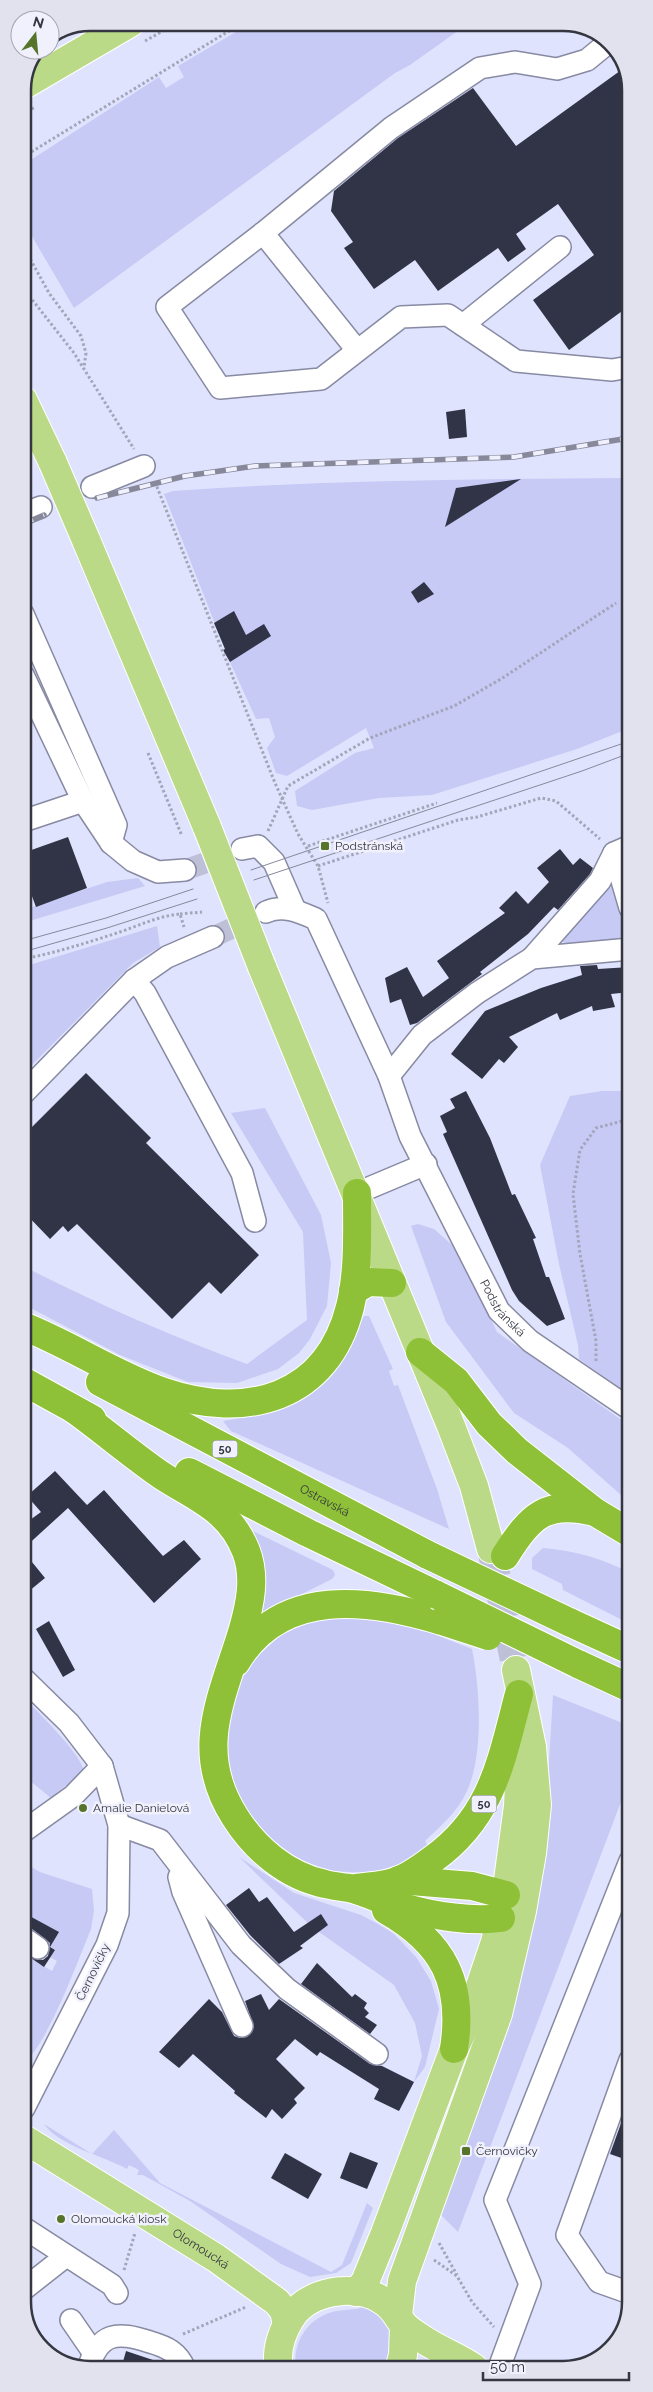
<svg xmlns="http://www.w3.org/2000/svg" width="653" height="2392" font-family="Raleway,sans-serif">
	<rect width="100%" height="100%" fill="#e0e3fd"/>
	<g fill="#c6caf5">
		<path d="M251,23H469L410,65L395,73L74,308L23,221V165L159,77L166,88L184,77L178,66Z"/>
		<path d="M629,478L630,728L577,749L432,795L379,798L312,810L297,806L295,791L355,753L374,748L366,728L287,776L276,773L267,748L275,737L269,718L256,719L230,662L164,494L173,491C325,480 477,479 629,478Z"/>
		<path d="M138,878L145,886L23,923V910L107,882Z"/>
		<path d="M608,884L616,889L630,927V937L624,941L568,945L562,941V936Z"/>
		<path d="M157,926L160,947L133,963L23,1074V967Z"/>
		<path d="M602,1091H630V1395L579,1359L578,1345L559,1264L540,1165L570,1096Z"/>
		<path d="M265,1108L321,1215L331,1263L327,1306L310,1339L299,1353L278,1369L237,1383L188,1382L120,1355L23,1304V1266C95,1303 171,1336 247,1364L307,1320L303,1232L231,1113Z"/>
		<path d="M418,1224L434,1229L459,1251L497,1332L630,1426V1503L568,1448L514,1413L446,1322L411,1226Z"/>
		<path d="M364,1316H369L393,1369L389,1371L394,1386L398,1385L437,1489L449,1529L231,1431L223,1421L265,1414L290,1403L345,1352Z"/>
		<path d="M249,1529L333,1570L335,1575L332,1579L260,1615Z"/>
		<path d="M543,1548C575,1551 602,1558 630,1573V1624L563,1590L562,1584L532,1569V1558Z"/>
		<path d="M371,1614L433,1628L431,1633L472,1649C480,1688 484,1754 467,1791C458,1811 441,1826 425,1841L430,1850L412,1860L371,1873L330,1871L289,1856L257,1828L232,1788L225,1753L230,1706L248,1665L281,1635L323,1616Z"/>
		<path d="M553,1695L630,1726V1778L458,2232L441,2215L520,1978L543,1862Z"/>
		<path d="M23,1697C35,1709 87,1759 84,1774C83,1779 78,1784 75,1787L65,1786L51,1798L29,1780L26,1781L28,1777L24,1774Z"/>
		<path d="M239,1857L294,1893L361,1915L378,1924L394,1934L416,1957L431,1981L439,2009L425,2067L414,2082L422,2056L415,2023L394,1985L312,1927Z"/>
		<path d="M24,1863L40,1872L92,1889L94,1911L91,1929C79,1958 46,2048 24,2062V1963L28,1956L33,1959L39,1950L43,1952L38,1963L52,1971L57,1961L50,1957L55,1950L24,1928Z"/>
		<path d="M44,2124L92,2154L114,2130L160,2183L331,2272L342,2265L367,2203L373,2208L351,2263L336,2273L310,2277L281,2264L190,2201L143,2175H137L139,2170L129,2165L127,2169C104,2156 59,2146 44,2124Z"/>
		<path d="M366,2306C394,2326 397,2337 383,2369H296C292,2343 307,2319 332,2312C344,2309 355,2311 366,2306Z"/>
	</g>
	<g fill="#313347">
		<path d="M624,68L629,77V306L569,350L533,300L594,255L558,204L516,234L526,249L508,262L498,248L438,291L415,260L374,289L344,248L353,242L331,211L334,191L398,138L473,88L516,146Z"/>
		<path d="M465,409L467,437L449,439L446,412Z"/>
		<path d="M521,479L445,527L456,488Z"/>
		<path d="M424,582L434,594L418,603L411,592Z"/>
		<path d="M234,611L246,635L264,624L271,636L230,662L223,650L225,649L214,623Z"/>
		<path d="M68,837L87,888L36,907L29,888L23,891V853Z"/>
		<path d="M560,849L573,865L580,858L593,868L590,874L558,910L554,907L528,934L480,972L482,974L417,1023L410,1025L401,999L390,1003L385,978L407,967L423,997L449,978L437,961L505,913L499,908L516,891L528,904L549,882L537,868Z"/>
		<path d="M597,965L598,969L630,967V992L611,994L615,1007L593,1011L592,1006L560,1020L557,1013L509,1037L518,1047L504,1063L499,1059L482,1079L451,1054L485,1011L541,988L582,975L580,966Z"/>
		<path d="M86,1073L151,1138L146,1143L259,1255L221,1294L209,1282L172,1319L77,1224L68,1232L63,1226L50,1239L23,1211V1136Z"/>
		<path d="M466,1091L490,1138L512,1195L515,1194L536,1238L533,1239L546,1277H549L565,1319L547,1326L519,1301L512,1290L443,1134L447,1132L440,1116L455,1108L450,1099Z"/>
		<path d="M55,1471L87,1505L104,1490L163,1556L184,1540L201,1559L154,1603L68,1508L23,1549V1525L41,1512L27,1496Z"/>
		<path d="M23,1551L45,1578L23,1596Z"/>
		<path d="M49,1621L75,1670L63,1677L36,1629Z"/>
		<path d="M249,1888L259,1902L267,1897L294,1932L321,1914L328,1925L300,1946L303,1948L279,1964L250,1935L226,1905Z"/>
		<path d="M24,1913L59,1932L50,1947L55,1950L44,1967L31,1958L43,1960L48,1956L50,1943L31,1928L24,1926Z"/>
		<path d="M317,1963L352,1997L355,1994L367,2003L364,2008L369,2013L365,2017L377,2025L370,2034L301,1984Z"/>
		<path d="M261,1994L269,2010L279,1999L370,2064L382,2066L414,2082L399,2111L374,2099L379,2089L320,2052L317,2056L295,2039L276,2059L305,2088L294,2099L297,2103L282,2119L272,2109L266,2118L234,2093L235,2091L193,2054L179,2068L159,2052L209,1999L222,2012L234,2036L240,2038L247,2037L254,2027L245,2001Z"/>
		<path d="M629,2101L630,2102V2161L610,2154Z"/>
		<path d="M350,2152L378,2163L367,2189L340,2178Z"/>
		<path d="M285,2153L322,2174L308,2199L271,2178Z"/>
		<path d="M126,2351L168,2365L171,2369H121Z"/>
	</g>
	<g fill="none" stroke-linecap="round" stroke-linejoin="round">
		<g stroke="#bec0d7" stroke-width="21" stroke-dasharray="21 11" stroke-linecap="butt">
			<path d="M185,870L233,853"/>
			<path d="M213,937L257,917"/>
		</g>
		<path stroke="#bec0d7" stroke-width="28" stroke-dasharray="28 14" stroke-linecap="butt" d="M491,1549L516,1670"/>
		<g stroke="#878aa2" stroke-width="24">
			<g id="minor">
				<path d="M609,42L587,60L557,69L515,62L480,68L391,128L263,233L167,307L220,388L321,379L401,317L448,315L516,361L612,370L629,367"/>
				<path d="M263,233L357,350"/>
				<path d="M463,325L560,247"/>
				<path d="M92,487L144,466"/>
				<path d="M23,514L41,507"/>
				<path d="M23,614L116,825L111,843"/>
				<path d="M23,675L83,801L111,843L133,861L158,872L185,870"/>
				<path d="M23,821L83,801"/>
				<path d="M242,849L258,846L274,862L295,910"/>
				<path d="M614,853L630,908"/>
				<path id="s1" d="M266,912C283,904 300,912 316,919L389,1076L410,1136L499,1311L530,1341L630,1409"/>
				<path d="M532,958L600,881L614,853L630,846"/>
				<path d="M134,980L145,993L242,1173L255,1221"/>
				<path d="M389,1076L422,1035L477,993L532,958L630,949"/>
				<path d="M23,1094L134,980L167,957L213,937"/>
				<path d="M357,1193L426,1164"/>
				<path d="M23,1678L69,1723L102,1766L119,1825L118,1913L107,1945L24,2108"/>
				<path d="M119,1825L160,1840L241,1945L287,1989L377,2054"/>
				<path d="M24,1831L73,1796L102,1766"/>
				<path d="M179,1877L183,1892L242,2026"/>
				<path d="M24,1938L38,1948"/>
				<path d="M630,2060L567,2235L599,2282L630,2293"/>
				<path d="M24,2228L112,2285L117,2293"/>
				<path d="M24,2289L66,2256"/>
				<path d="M71,2320L93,2352"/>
				<path d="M499,2368L530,2284L495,2200L630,1861"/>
				<path d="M88,2369C99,2332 117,2331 150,2342C167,2347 178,2352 185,2369"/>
			</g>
		</g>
		<g stroke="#fff" stroke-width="30">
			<g id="major">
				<path d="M24,85L130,23"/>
				<path d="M23,400L53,463"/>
				<path d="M86,540L207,827"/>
				<path d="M262,967L451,1426L474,1486L491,1549"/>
				<path id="s2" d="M24,2139L216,2258L277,2302L284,2311L287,2324"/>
				<path d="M356,2292L365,2282L385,2233L454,2049L471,2013L495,1942L506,1895L518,1806L520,1765"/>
				<path d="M398,2315L402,2281L498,2014L522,1911L532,1853L537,1805L532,1747L516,1670"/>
				<path d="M279,2369C275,2349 283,2328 295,2312C315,2289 359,2284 383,2301C393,2307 396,2315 403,2324C407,2329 415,2334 421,2338C438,2350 457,2356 474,2368"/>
				<path d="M399,2369L403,2355L404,2325"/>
			</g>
		</g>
		<g stroke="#fff" stroke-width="30">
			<g id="highway">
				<path d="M353,1291L368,1282L392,1283"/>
				<path d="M23,1326C71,1345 115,1375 164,1392C246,1420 327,1399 350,1307C359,1270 357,1231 357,1193"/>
				<path d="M420,1352L456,1381L489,1424L517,1451L595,1512L630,1533"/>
				<path d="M23,1381L92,1419"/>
				<path id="s3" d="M100,1382L428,1555"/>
				<path d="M75,1410C104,1431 132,1455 161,1475C196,1498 229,1508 246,1551C256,1577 250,1604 243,1629C223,1696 192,1750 235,1817C255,1849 287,1876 325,1884C333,1886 341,1887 349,1888C369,1893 387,1903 406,1908C434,1916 473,1922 501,1918"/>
				<path d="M189,1472L308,1533L437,1595"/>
				<path d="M505,1556C531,1515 546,1500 595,1512"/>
				<path d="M569,1622L630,1650"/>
				<path d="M236,1662C281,1586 370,1599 442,1621"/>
				<path d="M578,1664L630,1688"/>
				<path d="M399,1880L472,1886L506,1895"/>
				<path d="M356,1888C368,1886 382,1886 394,1882C408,1878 421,1868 433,1859C493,1816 501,1761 519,1694"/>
				<path d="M386,1910C444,1943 464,1983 454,2049"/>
			</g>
		</g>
		<g stroke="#a3a5b9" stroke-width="3" stroke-dasharray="2.5 2.5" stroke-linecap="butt">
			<path d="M145,41L177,23"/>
			<path d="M23,114L35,107"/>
			<path d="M23,157L242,23"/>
			<path d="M23,246L49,293L81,336L86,353L84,367"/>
			<path d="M23,288L74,353L134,449"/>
			<path d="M155,482L275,783L298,834L318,866L328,903"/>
			<path d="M148,753L182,836"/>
			<path d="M268,831L288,786L370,738L454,706L501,679L616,603"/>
			<path d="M308,846L437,803"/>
			<path d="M318,866L458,820L477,817L541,798L556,801L600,839"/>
			<path d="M180,914L202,912"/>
			<path d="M23,959C55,953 86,943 117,933C138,926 158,916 180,914L184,927"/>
			<path d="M596,1361V1341L580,1254L573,1194L580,1150L596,1128L630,1119"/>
			<path d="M439,2243L457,2275"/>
			<path d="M434,2260L457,2276L472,2302L494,2327"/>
			<path d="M124,2270L135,2233"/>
			<path d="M183,2334L246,2307"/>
		</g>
		<use href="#minor" stroke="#fff" stroke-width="21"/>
		<use href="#major" stroke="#bbda87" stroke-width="28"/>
		<use href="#highway" stroke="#8ec137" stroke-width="28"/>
		<g stroke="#87899b" stroke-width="1">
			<path d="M251,870L630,741"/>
			<path d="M254,880L582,771L630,753"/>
			<path d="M23,941L106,918L193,889"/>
			<path d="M23,952L107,928L197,899"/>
		</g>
		<g stroke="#87899b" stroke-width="5.5">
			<g id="rail">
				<path d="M97,498L185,476L255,466L514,457L629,438"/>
				<path d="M23,524L44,515"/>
			</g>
		</g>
		<use href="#rail" stroke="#f0f1fc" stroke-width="4" stroke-dasharray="11" stroke-linecap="butt"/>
		<g stroke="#fff" stroke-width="30" stroke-linecap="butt">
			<g id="major-bridge">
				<path d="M53,463L86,540"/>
				<path d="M207,827L262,967"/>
			</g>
		</g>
		<g stroke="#fff" stroke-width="30" stroke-linecap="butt">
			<g id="highway-bridge">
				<path d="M428,1555L569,1622"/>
				<path d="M437,1595L578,1664"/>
				<path d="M442,1621L488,1636"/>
			</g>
		</g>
		<use href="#major-bridge" stroke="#bbda87" stroke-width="28"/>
		<use href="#highway-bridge" stroke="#8ec137" stroke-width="28"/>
	</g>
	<g fill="#57752a" stroke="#f0f1fc" stroke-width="2">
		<rect x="320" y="841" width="10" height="10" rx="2.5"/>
		<circle cx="83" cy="1808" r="5"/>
		<rect x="461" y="2146" width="10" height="10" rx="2.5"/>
		<circle cx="61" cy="2219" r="5"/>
	</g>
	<g text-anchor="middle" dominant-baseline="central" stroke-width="5" stroke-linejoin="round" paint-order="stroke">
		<g fill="#f0f1fc" stroke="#6c6e78" stroke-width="1">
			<rect x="212.5" y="1440.5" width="25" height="17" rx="4"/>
			<rect x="471.5" y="1795.5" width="25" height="17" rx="4"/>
		</g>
		<g font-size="11" font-weight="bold" fill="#343640">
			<text x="225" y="1449">50</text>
			<text x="484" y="1804">50</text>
		</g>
		<g font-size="12" fill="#343640" stroke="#f0f1fc" text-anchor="start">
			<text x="335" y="846">Podstránská</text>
			<text x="93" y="1808">Amalie Danielová</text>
			<text x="476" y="2151">Černovičky</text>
			<text x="71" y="2219">Olomoucká kiosk</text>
		</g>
		<g font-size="12" fill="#343640" stroke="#f0f1fc">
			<text stroke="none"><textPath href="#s1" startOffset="485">Podstránská</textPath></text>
			<text stroke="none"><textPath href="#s3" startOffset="254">Ostravská</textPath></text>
			<text transform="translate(93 1972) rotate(-64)">Černovičky</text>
			<text stroke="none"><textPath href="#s2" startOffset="208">Olomoucká</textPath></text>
		</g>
	</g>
	<path d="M0 0H653V2392H0ZM90 31H563A59 59 0 0 1 622 90V2302A59 59 0 0 1 563 2361H90A59 59 0 0 1 31 2302V90A59 59 0 0 1 90 31Z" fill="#e1e2ed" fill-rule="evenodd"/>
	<path fill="none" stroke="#343640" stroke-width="2.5" d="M90 31H563A59 59 0 0 1 622 90V2302A59 59 0 0 1 563 2361H90A59 59 0 0 1 31 2302V90A59 59 0 0 1 90 31Z"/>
	<g transform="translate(35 35) rotate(16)"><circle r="24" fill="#f0f1fc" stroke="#a5a6b1"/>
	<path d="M0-4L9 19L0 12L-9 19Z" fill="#57752a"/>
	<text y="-8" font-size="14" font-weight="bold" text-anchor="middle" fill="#343640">N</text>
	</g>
	<path d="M483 2372v8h146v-8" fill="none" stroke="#343640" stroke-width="2.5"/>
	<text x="490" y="2372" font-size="15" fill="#343640" stroke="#f0f1fc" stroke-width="4" paint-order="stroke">50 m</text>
</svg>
